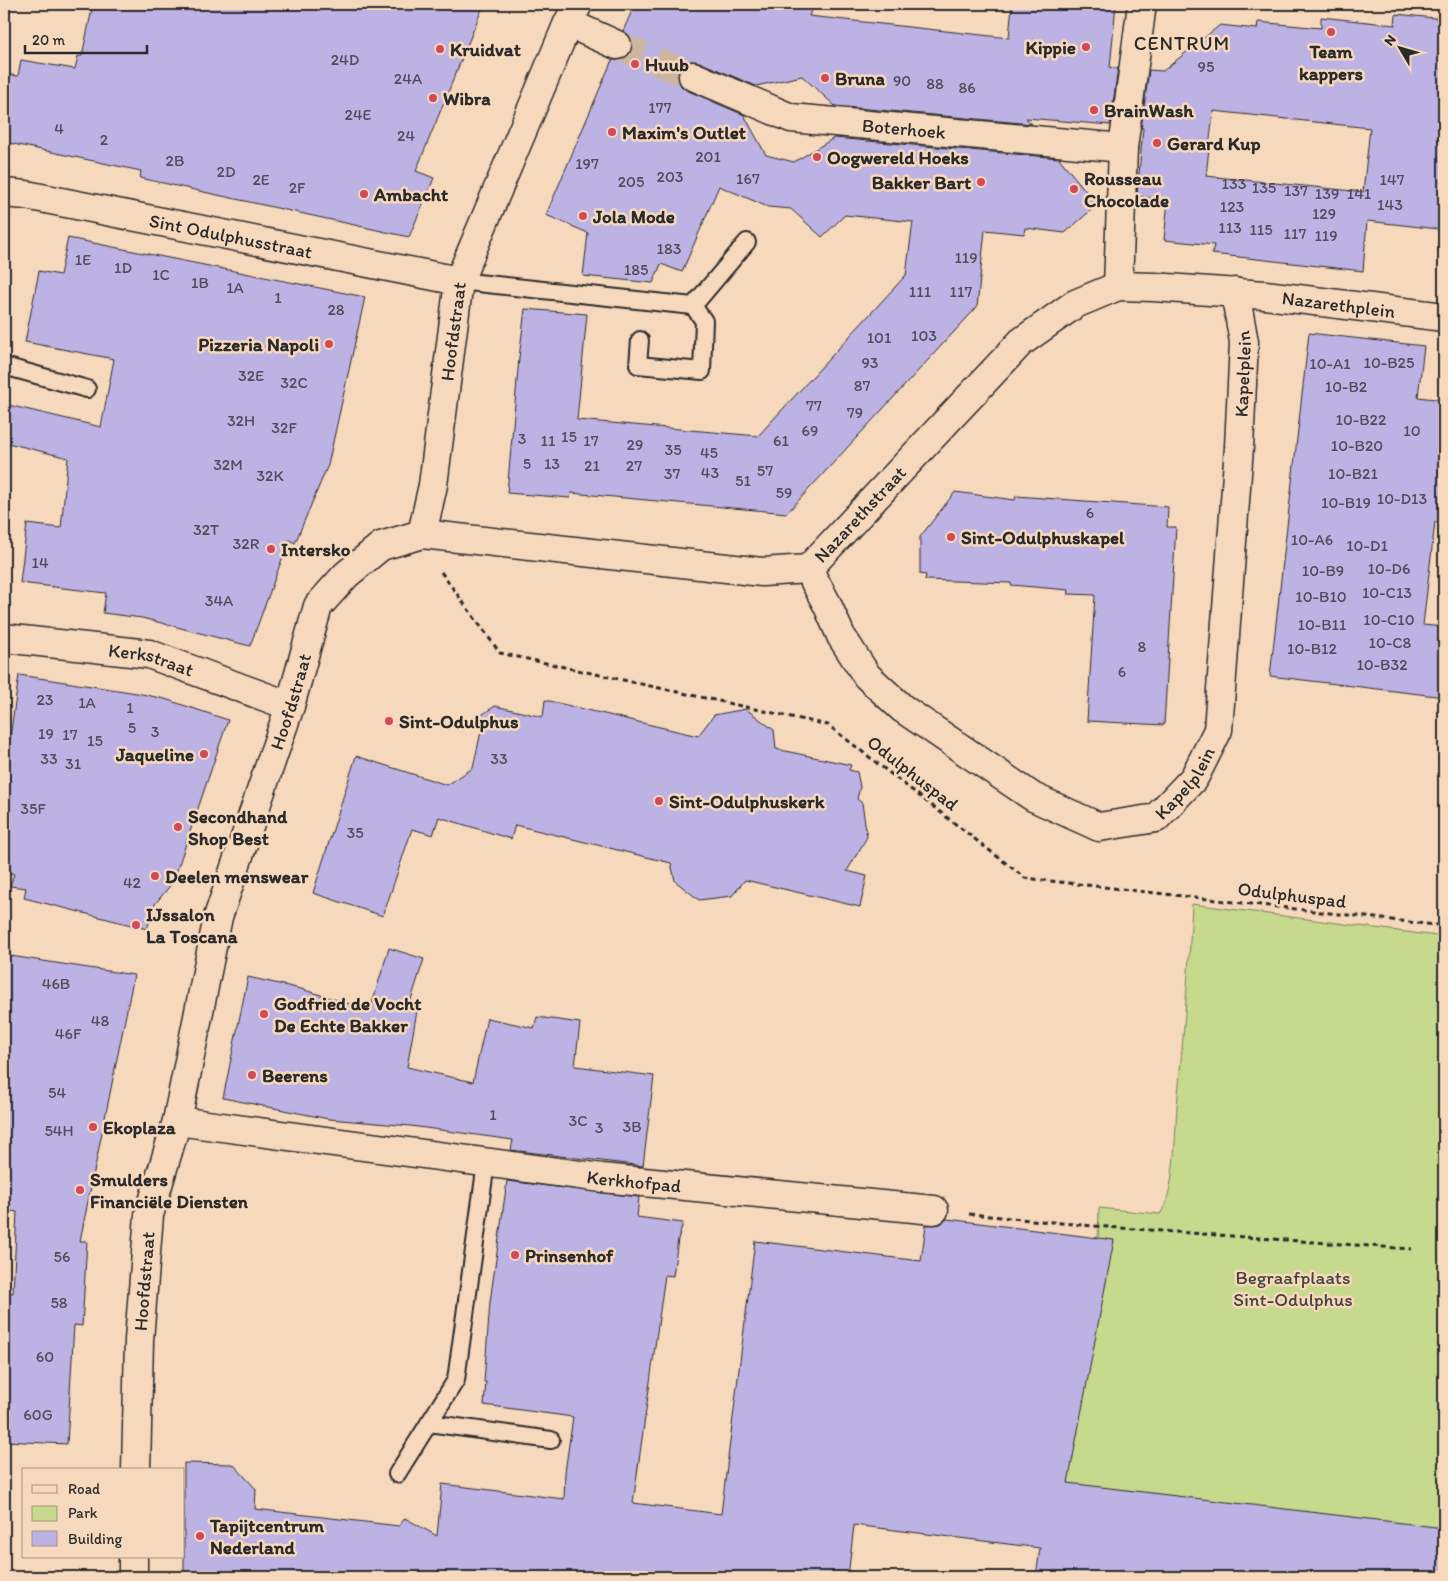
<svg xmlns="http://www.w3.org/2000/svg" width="1448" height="1581" font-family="Itim,sans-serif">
	<rect width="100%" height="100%" fill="#f6d8bc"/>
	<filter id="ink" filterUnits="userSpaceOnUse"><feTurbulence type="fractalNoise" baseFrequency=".02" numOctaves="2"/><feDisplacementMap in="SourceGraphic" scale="10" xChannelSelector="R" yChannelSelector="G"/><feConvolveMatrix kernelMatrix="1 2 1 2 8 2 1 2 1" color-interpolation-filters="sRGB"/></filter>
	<g filter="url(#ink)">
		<path fill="#c6d98d" stroke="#78825c" d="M1192,904L1444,937V1534L1067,1488L1098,1240L1099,1208L1160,1214C1175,1195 1175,1132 1177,1106C1183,1039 1189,971 1192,904Z"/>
		<g fill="#bdb2e4" stroke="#2b2b2b" fill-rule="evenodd">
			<path d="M93,4H484L416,171L434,178L409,237L140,178L141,171L4,142V74L18,76L21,60L75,69L78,56H82Z"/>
			<path d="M635,4H814L809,16L1009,38L1012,4H1116L1110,68H1118L1110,125L1026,118L1032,124L835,106L802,76L756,86L699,62L691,61L683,64L679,69L678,78L681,86L686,90L744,115L766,155L794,162L834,138L1059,158L1097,205L1065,233L1025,228L1024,234L985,230L977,307L787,513L571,493L570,498L507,493L519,358L525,309L587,314L577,420L758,436L906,275L913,222L845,215L822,237L791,209L768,207L719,186L682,272L661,264L653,283L583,276L588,233L546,215L612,60H619L626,58L631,51L632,43L630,36L623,31Z"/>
			<path d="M1396,14L1444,19V174L1438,229L1367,221L1363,271L1212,254L1214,245L1164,240L1168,201L1137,196L1143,128H1141L1149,70L1163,71L1220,25L1257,29L1258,22L1321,28V17L1395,25ZM1213,111L1370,128L1363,192L1206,176Z"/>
			<path d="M68,238L365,297L328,465L295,543L289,540L250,646L142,618L103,613L106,593L20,583L27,524L61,528L68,458L4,442V404L101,427L114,359L25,342L39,271L60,275Z"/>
			<path d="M1309,333L1424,346L1418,397L1444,400V523L1435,522L1423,625L1444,627V697L1270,676Z"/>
			<path d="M955,492L1015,500L1016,496L1168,507L1167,527H1176L1164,725L1087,721L1095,595L1068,594L1069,590L1011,585V583L925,580L926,575L920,574V537Z"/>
			<path d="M19,675L137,693L165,699L228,720L173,882L155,904L147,929L24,898L26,888L10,886L14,874L4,871V757L7,758Z"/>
			<path d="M545,700L698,736L714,715L746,709L774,730L776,749L851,765L849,770L857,772L860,787L857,799L862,803L867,837L847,871L867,876L860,907L745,880L732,896L699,900L675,881L671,863L515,825L511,839L439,817L433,835L412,829L383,916L313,893L356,756L447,785L473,768L482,727L477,718L495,706L543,717Z"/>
			<path d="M389,948L424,959L408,1009L417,1011L407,1067L473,1082L487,1018L534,1028L537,1017L580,1023L575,1066L654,1076L643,1166L511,1150L513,1140L411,1126L329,1119L223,1098L248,977L301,989L370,1010Z"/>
			<path d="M4,955L134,975L80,1241H87L82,1326L74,1325L67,1444L4,1441V1292L13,1293L17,1212L4,1210Z"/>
			<path d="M507,1181L639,1197L637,1217L683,1223L678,1239L673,1276L665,1275L633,1503L721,1514L755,1241L921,1261L926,1225L940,1224L947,1219L1114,1240L1068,1483L1444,1528V1577H1036L1040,1548L854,1525L848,1577H184V1463L233,1464L256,1489L255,1509L399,1526L405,1518L437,1536L442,1484L564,1499L565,1472L573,1417L484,1405L486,1382H484L490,1302Z"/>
		</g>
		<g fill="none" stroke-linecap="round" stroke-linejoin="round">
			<path stroke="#cdb59f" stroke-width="28" stroke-dasharray="28 14" stroke-linecap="butt" d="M617,45L693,76"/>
			<g stroke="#2b2b2b" stroke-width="20">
				<g id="lane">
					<path d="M459,281L693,306L747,242"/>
					<path d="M640,340L638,365L702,371L704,321L693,306"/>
					<path d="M4,366L87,389"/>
					<path d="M429,1423L551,1440"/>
					<path d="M397,1474L456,1380L486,1163"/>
				</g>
			</g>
			<g stroke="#2b2b2b" stroke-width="31">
				<g id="street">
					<path d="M568,23L617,45"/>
					<path id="s1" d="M693,76L791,118L1123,148L1142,4"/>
					<path id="s2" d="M4,193L26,195L459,281"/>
					<path d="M1118,286L1123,148"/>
					<path id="s3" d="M422,534L433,485L459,281L568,23L578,4"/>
					<path id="s4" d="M808,569L827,604L841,636L867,676L903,709L1033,797L1099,827L1156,818L1194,778L1218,730L1239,447L1244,342L1235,292"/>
					<path id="s5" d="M177,1121L602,1178L934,1210"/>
				</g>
			</g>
			<g stroke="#2b2b2b" stroke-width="31">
				<g id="secondary">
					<path id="s6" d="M4,638L149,654L290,706"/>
					<path id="s7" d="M136,1470L139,1340L149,1215L177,1121L218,917L290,706L318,606L346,575L381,546L422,534L762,572L808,569L1021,342L1075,304L1118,286L1154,287L1265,295L1444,317"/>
					<path d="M133,1577V1557"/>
				</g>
			</g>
			<g stroke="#2b2b2b" stroke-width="3" stroke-dasharray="5 4" stroke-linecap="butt">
				<path d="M441,572L500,653L828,725L1025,878L1444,926"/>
				<path d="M969,1214L1093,1226L1411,1249"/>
			</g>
			<use href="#lane" stroke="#f6d8bc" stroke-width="16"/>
			<use href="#street" stroke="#f6d8bc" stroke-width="28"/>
			<use href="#secondary" stroke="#f6d8bc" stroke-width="28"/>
		</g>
	</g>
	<g fill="#d1495b" stroke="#f6d8bc" stroke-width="2">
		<circle cx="1331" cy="32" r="5"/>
		<circle cx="1086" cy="47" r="5"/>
		<circle cx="440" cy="49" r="5"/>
		<circle cx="635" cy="64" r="5"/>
		<circle cx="825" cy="78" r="5"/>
		<circle cx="433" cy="98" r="5"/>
		<circle cx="1094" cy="110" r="5"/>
		<circle cx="612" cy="132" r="5"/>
		<circle cx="1157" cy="143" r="5"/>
		<circle cx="817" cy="157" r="5"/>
		<circle cx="981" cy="182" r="5"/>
		<circle cx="1074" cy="189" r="5"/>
		<circle cx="364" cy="194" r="5"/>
		<circle cx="583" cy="216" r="5"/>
		<circle cx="329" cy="344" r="5"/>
		<circle cx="951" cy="537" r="5"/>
		<circle cx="271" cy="549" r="5"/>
		<circle cx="389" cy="721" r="5"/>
		<circle cx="204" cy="754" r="5"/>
		<circle cx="659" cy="801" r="5"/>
		<circle cx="178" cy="827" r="5"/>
		<circle cx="155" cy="876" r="5"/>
		<circle cx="136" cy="925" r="5"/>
		<circle cx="264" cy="1014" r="5"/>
		<circle cx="252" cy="1075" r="5"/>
		<circle cx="93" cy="1127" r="5"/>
		<circle cx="80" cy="1190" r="5"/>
		<circle cx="515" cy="1255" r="5"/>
		<circle cx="200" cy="1536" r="5"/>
	</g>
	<g text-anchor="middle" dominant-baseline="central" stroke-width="5" stroke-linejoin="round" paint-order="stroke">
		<g font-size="16" fill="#504d59">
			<text x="345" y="59">24D</text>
			<text x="1206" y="66">95</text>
			<text x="408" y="78">24A</text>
			<text x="902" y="80">90</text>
			<text x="935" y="83">88</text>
			<text x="967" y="87">86</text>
			<text x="660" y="107">177</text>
			<text x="358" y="114">24E</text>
			<text x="59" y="128">4</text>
			<text x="406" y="135">24</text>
			<text x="104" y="139">2</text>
			<text x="708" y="156">201</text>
			<text x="175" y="160">2B</text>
			<text x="587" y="163">197</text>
			<text x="226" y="171">2D</text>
			<text x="670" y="176">203</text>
			<text x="748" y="178">167</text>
			<text x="261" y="179">2E</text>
			<text x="1392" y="179">147</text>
			<text x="631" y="181">205</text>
			<text x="1234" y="183">133</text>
			<text x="297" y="187">2F</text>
			<text x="1264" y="187">135</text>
			<text x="1296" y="190">137</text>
			<text x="1327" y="193">139</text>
			<text x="1359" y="193">141</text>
			<text x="1390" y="204">143</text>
			<text x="1232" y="206">123</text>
			<text x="1324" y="213">129</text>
			<text x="1230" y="227">113</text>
			<text x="1261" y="229">115</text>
			<text x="1295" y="233">117</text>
			<text x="1326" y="235">119</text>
			<text x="669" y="248">183</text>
			<text x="966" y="257">119</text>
			<text x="83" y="259">1E</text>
			<text x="123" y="267">1D</text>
			<text x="636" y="269">185</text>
			<text x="161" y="274">1C</text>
			<text x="200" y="282">1B</text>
			<text x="235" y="287">1A</text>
			<text x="920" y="291">111</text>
			<text x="961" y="291">117</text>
			<text x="278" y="297">1</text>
			<text x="336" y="309">28</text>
			<text x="924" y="335">103</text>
			<text x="879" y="337">101</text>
			<text x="870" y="362">93</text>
			<text x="1389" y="362">10-B25</text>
			<text x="1330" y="363">10-A1</text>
			<text x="251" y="375">32E</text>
			<text x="294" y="382">32C</text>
			<text x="862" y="385">87</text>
			<text x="1346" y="386">10-B2</text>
			<text x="814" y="405">77</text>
			<text x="855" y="412">79</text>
			<text x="1361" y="419">10-B22</text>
			<text x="241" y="420">32H</text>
			<text x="284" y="427">32F</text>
			<text x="810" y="430">69</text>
			<text x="1412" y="430">10</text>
			<text x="569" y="436">15</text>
			<text x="522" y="438">3</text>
			<text x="548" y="440">11</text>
			<text x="591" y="440">17</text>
			<text x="781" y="440">61</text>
			<text x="635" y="444">29</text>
			<text x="1357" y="445">10-B20</text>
			<text x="673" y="449">35</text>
			<text x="709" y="452">45</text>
			<text x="527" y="463">5</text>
			<text x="552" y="463">13</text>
			<text x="228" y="464">32M</text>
			<text x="592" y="465">21</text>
			<text x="634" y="465">27</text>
			<text x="765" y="470">57</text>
			<text x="710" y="472">43</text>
			<text x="672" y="473">37</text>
			<text x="1353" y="473">10-B21</text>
			<text x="270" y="475">32K</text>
			<text x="743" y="480">51</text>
			<text x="784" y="492">59</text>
			<text x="1402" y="498">10-D13</text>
			<text x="1346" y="502">10-B19</text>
			<text x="1090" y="512">6</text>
			<text x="206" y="529">32T</text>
			<text x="1312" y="539">10-A6</text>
			<text x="246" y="543">32R</text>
			<text x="1367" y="545">10-D1</text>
			<text x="40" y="562">14</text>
			<text x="1389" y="568">10-D6</text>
			<text x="1323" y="570">10-B9</text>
			<text x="1387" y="592">10-C13</text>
			<text x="1321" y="596">10-B10</text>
			<text x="219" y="600">34A</text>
			<text x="1389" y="619">10-C10</text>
			<text x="1322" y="624">10-B11</text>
			<text x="1390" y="642">10-C8</text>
			<text x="1142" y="646">8</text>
			<text x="1312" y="648">10-B12</text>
			<text x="1382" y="664">10-B32</text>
			<text x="1122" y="671">6</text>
			<text x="45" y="699">23</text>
			<text x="87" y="702">1A</text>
			<text x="130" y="707">1</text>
			<text x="132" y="727">5</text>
			<text x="155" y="731">3</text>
			<text x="46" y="733">19</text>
			<text x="70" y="734">17</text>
			<text x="95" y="740">15</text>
			<text x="49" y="758">33</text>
			<text x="499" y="758">33</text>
			<text x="73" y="763">31</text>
			<text x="33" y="808">35F</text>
			<text x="355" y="832">35</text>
			<text x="132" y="882">42</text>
			<text x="56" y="983">46B</text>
			<text x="100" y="1020">48</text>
			<text x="68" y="1033">46F</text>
			<text x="57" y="1092">54</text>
			<text x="493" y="1114">1</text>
			<text x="578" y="1120">3C</text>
			<text x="632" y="1126">3B</text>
			<text x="599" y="1127">3</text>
			<text x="59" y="1130">54H</text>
			<text x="62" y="1256">56</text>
			<text x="59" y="1302">58</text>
			<text x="45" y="1356">60</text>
			<text x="38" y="1414">60G</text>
		</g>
		<g font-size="19" font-weight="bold" fill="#2b2b2b" stroke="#f6d8bc" text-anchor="start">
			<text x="1076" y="47" text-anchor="end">Kippie</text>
			<text x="450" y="49">Kruidvat</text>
			<text x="1331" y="51" text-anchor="middle">Team<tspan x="1331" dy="22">kappers</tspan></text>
			<text x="645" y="64">Huub</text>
			<text x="835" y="78">Bruna</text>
			<text x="443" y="98">Wibra</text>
			<text x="1104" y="110">BrainWash</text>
			<text x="622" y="132">Maxim's Outlet</text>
			<text x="1167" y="143">Gerard Kup</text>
			<text x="827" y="157">Oogwereld Hoeks</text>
			<text x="1084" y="178">Rousseau<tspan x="1084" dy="22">Chocolade</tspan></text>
			<text x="971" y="182" text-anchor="end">Bakker Bart</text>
			<text x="374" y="194">Ambacht</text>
			<text x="593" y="216">Jola Mode</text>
			<text x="319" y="344" text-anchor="end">Pizzeria Napoli</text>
			<text x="961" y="537">Sint-Odulphuskapel</text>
			<text x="281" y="549">Intersko</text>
			<text x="399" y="721">Sint-Odulphus</text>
			<text x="194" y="754" text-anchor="end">Jaqueline</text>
			<text x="669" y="801">Sint-Odulphuskerk</text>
			<text x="188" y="816">Secondhand<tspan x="188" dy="22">Shop Best</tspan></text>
			<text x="165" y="876">Deelen menswear</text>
			<text x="146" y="914">IJssalon<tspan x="146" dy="22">La Toscana</tspan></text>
			<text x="274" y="1003">Godfried de Vocht<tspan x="274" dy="22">De Echte Bakker</tspan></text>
			<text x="262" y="1075">Beerens</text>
			<text x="103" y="1127">Ekoplaza</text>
			<text x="90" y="1179">Smulders<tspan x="90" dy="22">Financiële Diensten</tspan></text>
			<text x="525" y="1255">Prinsenhof</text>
			<text x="210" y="1525">Tapijtcentrum<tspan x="210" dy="22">Nederland</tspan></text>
		</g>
		<g font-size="19" fill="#2b2b2b" stroke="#f6d8bc">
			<text stroke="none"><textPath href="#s1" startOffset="220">Boterhoek</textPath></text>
			<text stroke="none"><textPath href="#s2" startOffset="231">Sint Odulphusstraat</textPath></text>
			<text stroke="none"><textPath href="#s7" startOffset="2052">Nazarethplein</textPath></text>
			<text stroke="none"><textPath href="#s3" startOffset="205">Hoofdstraat</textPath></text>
			<text stroke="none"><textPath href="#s4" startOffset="924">Kapelplein</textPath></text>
			<text stroke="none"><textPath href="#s7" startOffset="1482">Nazarethstraat</textPath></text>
			<text stroke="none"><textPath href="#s6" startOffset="149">Kerkstraat</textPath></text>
			<text stroke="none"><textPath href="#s7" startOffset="789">Hoofdstraat</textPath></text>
			<text transform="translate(913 773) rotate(38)">Odulphuspad</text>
			<text stroke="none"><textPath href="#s4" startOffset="504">Kapelplein</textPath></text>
			<text transform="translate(1292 895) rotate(7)">Odulphuspad</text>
			<text stroke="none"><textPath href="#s5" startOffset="461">Kerkhofpad</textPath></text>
			<text stroke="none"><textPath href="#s7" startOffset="189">Hoofdstraat</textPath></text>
		</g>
		<g font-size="19" fill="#42453a" stroke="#f6d8bc">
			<text x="1293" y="1277">Begraafplaats<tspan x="1293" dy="22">Sint-Odulphus</tspan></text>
		</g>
		<g font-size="20" letter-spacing="1" fill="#2b2b2b" stroke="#f6d8bc">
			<text x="1182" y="43">CENTRUM</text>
		</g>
	</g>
	<rect width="1448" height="1581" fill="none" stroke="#f6d8bc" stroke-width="20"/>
	<rect x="10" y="10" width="1428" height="1561" fill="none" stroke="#2b2b2b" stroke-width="2" filter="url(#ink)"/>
	<rect x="22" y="1468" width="162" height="90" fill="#f6d8bc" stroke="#a59382"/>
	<rect x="32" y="1485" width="25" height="8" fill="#f6d8bc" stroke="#a59382"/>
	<text x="68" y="1494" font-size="15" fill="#2b2b2b">Road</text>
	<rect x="32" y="1506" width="25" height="15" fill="#c6d98d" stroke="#a59382"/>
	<text x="68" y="1518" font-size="15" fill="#2b2b2b">Park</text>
	<rect x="32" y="1531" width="25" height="15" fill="#bdb2e4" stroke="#a59382"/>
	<text x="68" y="1544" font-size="15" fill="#2b2b2b">Building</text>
	<g transform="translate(1400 48) rotate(308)" stroke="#f6d8bc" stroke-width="4" paint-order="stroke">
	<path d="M0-4L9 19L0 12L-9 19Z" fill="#2b2b2b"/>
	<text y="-8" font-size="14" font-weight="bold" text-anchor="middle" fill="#2b2b2b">N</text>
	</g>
	<path d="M25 45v8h122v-8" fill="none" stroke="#2b2b2b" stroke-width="2.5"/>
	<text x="32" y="45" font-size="15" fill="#2b2b2b" stroke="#f6d8bc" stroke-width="4" paint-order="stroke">20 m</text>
</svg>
